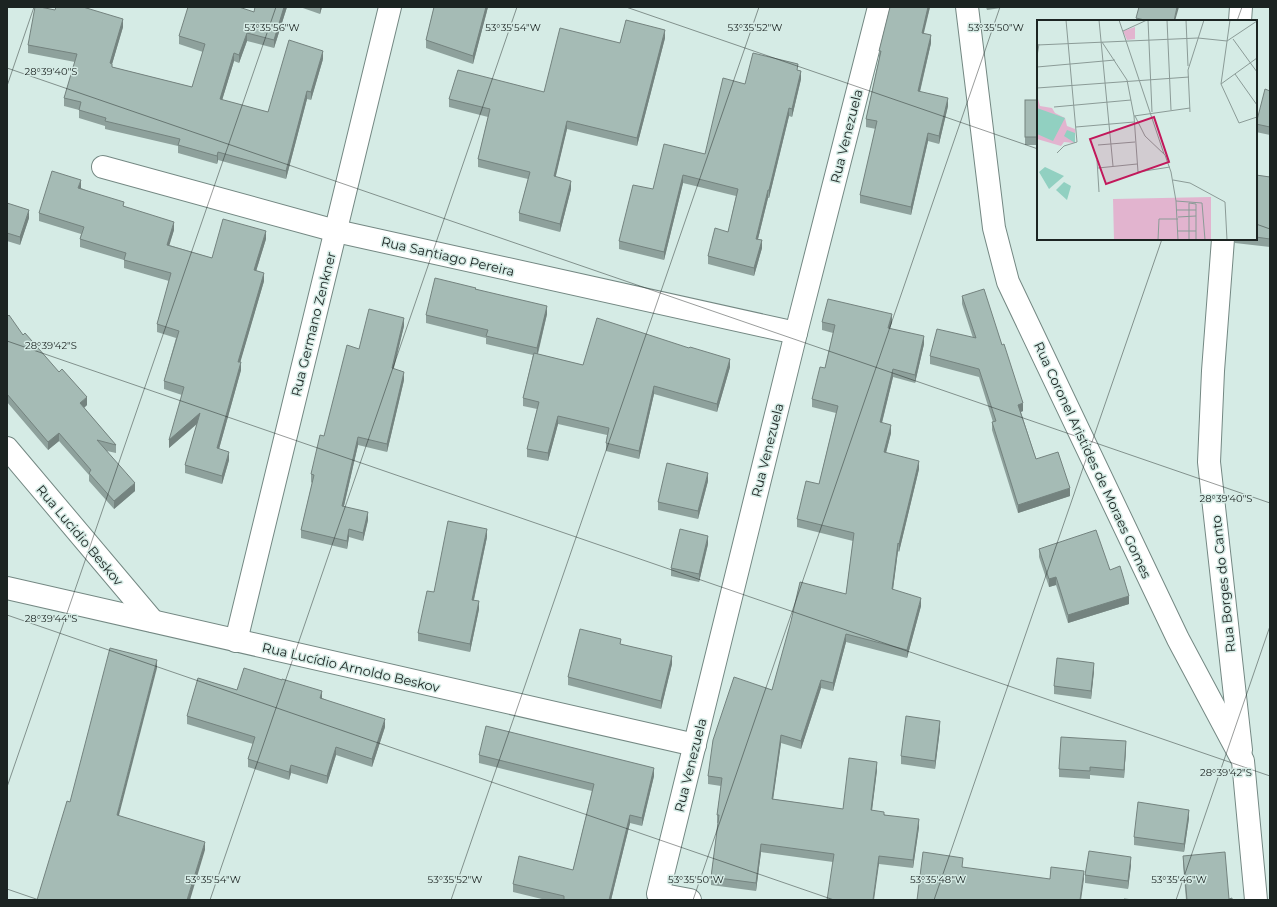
<svg xmlns="http://www.w3.org/2000/svg" width="1277" height="907" font-family="Montserrat,sans-serif">
	<rect width="100%" height="100%" fill="#d5ebe5"/>
	<g fill="none" stroke-linecap="round" stroke-linejoin="round">
		<g stroke="#748883" stroke-width="24">
			<g id="minor">
				<path d="M967,7L994,228L1008,282L1178,639L1243,761L1256,900"/>
				<path d="M1240,21L1241,7"/>
				<path d="M103,167L336,231L796,333"/>
				<path d="M1223,239L1213,371L1209,462L1241,750"/>
				<path d="M7,448L153,621"/>
				<path d="M7,588L695,745"/>
				<path d="M690,900L658,894L796,333L879,7"/>
			</g>
		</g>
		<g stroke="#748883" stroke-width="24">
			<path id="tertiary" d="M236,641L390,7"/>
		</g>
		<use href="#minor" stroke="#fff" stroke-width="22"/>
		<use href="#tertiary" stroke="#fff" stroke-width="22"/>
	</g>
	<g fill="#8ea19c">
		<path d="M287,7L274,48L247,41L239,63L234,61L222,100L268,112L323,59L311,100L307,99L286,179L218,160L217,164L178,153V146L105,129V126L79,118V110L64,106V98L75,62L28,53V45L55,10L123,27L112,64V67L192,87L203,52L179,44V36L254,12Z"/>
		<path d="M300,7H322L320,14Z"/>
		<path d="M434,7H488L473,64L426,48V40Z"/>
		<path d="M890,7H930L923,33L931,43L920,92L948,106L939,144L928,141L911,215L860,203V195L876,129L866,127V119L879,59V51Z"/>
		<path d="M986,7H1008L987,10Z"/>
		<path d="M1136,18L1175,21H1136Z"/>
		<path d="M665,38L637,146L567,129L555,177L571,189L560,232L519,221V213L528,179L478,167V159L488,117L449,107V99L544,92L620,43Z"/>
		<path d="M798,70L801,79L792,117L789,116L769,198H768L758,239L762,248L754,276L708,264V256L728,232L736,196L683,183L664,260L619,249V241L653,189L705,154L745,84Z"/>
		<path d="M1270,91V135L1256,132V124Z"/>
		<rect x="1025" y="100" width="13" height="45"/>
		<path d="M1256,175L1270,177V247L1235,243V239H1256Z"/>
		<path d="M81,188L124,206L174,230L169,245L212,258L266,239L256,271L264,281L240,362L241,370L219,449L229,460L222,484L185,473V465L197,424L169,448L182,395L164,389V381L176,338L157,332V324L169,281L124,268V260L80,247V239L81,234L39,221V213Z"/>
		<path d="M7,203L29,218L20,245L7,241Z"/>
		<path d="M476,289L547,314L538,354L583,365L730,367L717,412L654,394L639,459L606,451V443L607,435L558,424L548,461L527,457V449L537,409L523,406V398L533,355L486,344V338L426,323V315Z"/>
		<path d="M962,296L1023,411L1021,412L1036,459L1070,496L1018,513L992,430V422H993L979,377L930,364V356L973,338L962,304Z"/>
		<path d="M7,317L23,335L87,405L84,408L116,445V453L107,451L135,491L114,509L89,481V475L59,441L48,450L7,402Z"/>
		<path d="M822,322H892L890,328L924,344L915,383L893,377L882,423L891,433L886,453L919,469L899,552L898,551L893,589L921,606L907,658L846,642L833,691L821,688L801,749L781,743L773,799L843,809L877,770L872,810L919,827L913,868L879,864L833,862L761,852L756,891L711,885V877L718,823H717V815L721,786L708,784V776L772,690L846,594L853,541L797,527V519L819,484L836,413L812,407V399L825,368L833,333L822,330Z"/>
		<path d="M404,326L393,368L404,380L387,452L358,445L344,506L368,520L363,541L349,537L347,549L301,538V530L312,483L311,482V474L324,436L359,349Z"/>
		<path d="M708,481L698,519L658,510V502Z"/>
		<path d="M487,537L474,600L479,609L470,652L418,641V633L434,592Z"/>
		<path d="M708,544L699,582L671,576V568Z"/>
		<path d="M1039,549L1110,570L1129,604L1068,623L1056,585L1049,587L1039,557Z"/>
		<path d="M621,644L672,664L661,709L568,685V677Z"/>
		<path d="M1094,671L1091,699L1054,694V686Z"/>
		<path d="M237,690L322,698L385,727L372,767L336,755L327,784L291,773L289,780L248,767V759L253,744L187,724V716Z"/>
		<path d="M940,729L935,769L901,764V756Z"/>
		<path d="M1126,749L1124,778L1090,775V779L1059,777V769Z"/>
		<path d="M479,755L654,776L642,826L630,823L611,900H546L513,892V884L573,870L592,791L479,763Z"/>
		<path d="M1189,818L1184,852L1134,845V837Z"/>
		<path d="M1183,856L1229,899L1232,900H1186L1183,864Z"/>
		<path d="M1131,865L1128,889L1085,883V875Z"/>
	</g>
	<g fill="#74837f">
		<path d="M284,7H287L274,48V40Z"/>
		<path d="M320,7H322L320,14Z"/>
		<path d="M486,7H488L473,64V56Z"/>
		<path d="M928,7H930L922,41V33Z"/>
		<path d="M1177,7H1179L1175,21H1174Z"/>
		<path d="M123,19V27L110,71V63Z"/>
		<path d="M665,30V38L637,146V138Z"/>
		<path d="M247,33V41L239,63V55Z"/>
		<path d="M931,35V43L918,99V91Z"/>
		<path d="M323,51V59L311,100V92Z"/>
		<path d="M234,53V61L220,107V99Z"/>
		<path d="M801,71V79L792,117V109Z"/>
		<path d="M307,91V99L286,179V171Z"/>
		<path d="M948,98V106L939,144V136Z"/>
		<path d="M789,108V116L769,198V190Z"/>
		<path d="M567,121V129L554,184V176Z"/>
		<path d="M928,133V141L911,215V207Z"/>
		<path d="M218,152V160L217,164V156Z"/>
		<path d="M683,175V183L664,260V252Z"/>
		<path d="M81,180V188L78,196V188Z"/>
		<path d="M571,181V189L560,232V224Z"/>
		<path d="M768,190V198L756,247V239Z"/>
		<path d="M29,210V218L20,245V237Z"/>
		<path d="M174,222V230L167,253V245Z"/>
		<path d="M266,231V239L254,278V270Z"/>
		<path d="M762,240V248L754,276V268Z"/>
		<path d="M264,273V281L238,370V362Z"/>
		<path d="M547,306V314L537,356V348Z"/>
		<path d="M892,314V322L888,336V328Z"/>
		<path d="M404,318V326L392,376V368Z"/>
		<path d="M924,336V344L915,383V375Z"/>
		<path d="M730,359V367L717,412V404Z"/>
		<path d="M241,362V370L217,456V448Z"/>
		<path d="M893,369V377L880,430V422Z"/>
		<path d="M404,372V380L387,452V444Z"/>
		<path d="M654,386V394L639,459V451Z"/>
		<path d="M87,397V405L80,411V403Z"/>
		<path d="M1023,403V411L1018,413V405Z"/>
		<path d="M200,413V421L169,448V440Z"/>
		<path d="M558,416V424L548,461V453Z"/>
		<path d="M891,425V433L884,460V452Z"/>
		<path d="M59,433V441L48,450V442Z"/>
		<path d="M358,437V445L342,514V506Z"/>
		<path d="M229,452V460L222,484V476Z"/>
		<path d="M919,461V469L899,552V544Z"/>
		<path d="M708,473V481L698,519V511Z"/>
		<path d="M135,483V491L114,509V501Z"/>
		<path d="M1070,488V496L1018,513V505Z"/>
		<path d="M368,512V520L363,541V533Z"/>
		<path d="M349,529V537L347,549V541Z"/>
		<path d="M487,529V537L472,608V600Z"/>
		<path d="M708,536V544L699,582V574Z"/>
		<path d="M898,543V551L892,597V589Z"/>
		<path d="M1056,577V585L1049,587V579Z"/>
		<path d="M1129,596V604L1068,623V615Z"/>
		<path d="M921,598V606L907,658V650Z"/>
		<path d="M479,601V609L470,652V644Z"/>
		<path d="M846,634V642L833,691V683Z"/>
		<path d="M672,656V664L661,709V701Z"/>
		<path d="M157,660V668L117,823V815Z"/>
		<path d="M1094,663V671L1091,699V691Z"/>
		<path d="M821,680V688L801,749V741Z"/>
		<path d="M322,691V699L320,698Z"/>
		<path d="M385,719V727L372,767V759Z"/>
		<path d="M940,721V729L935,769V761Z"/>
		<path d="M781,735V743L772,807V799Z"/>
		<path d="M1126,741V749L1124,778V770Z"/>
		<path d="M336,747V755L327,784V776Z"/>
		<path d="M877,762V770L871,818V810Z"/>
		<path d="M291,765V773L289,780V772Z"/>
		<path d="M654,768V776L642,826V818Z"/>
		<path d="M1189,810V818L1184,852V844Z"/>
		<path d="M630,815V823L611,900H609Z"/>
		<path d="M919,819V827L913,868V860Z"/>
		<path d="M205,842V850L190,900H187Z"/>
		<path d="M761,844V852L756,891V883Z"/>
		<path d="M879,856V864L874,900H873Z"/>
		<path d="M1131,857V865L1128,889V881Z"/>
		<path d="M1084,871V879L1081,900H1080Z"/>
	</g>
	<g fill="#a5bbb5" stroke="#74837f">
		<path d="M35,7H40L55,10L56,7H83L123,19L110,63L112,64V67L192,87L205,44L179,36L188,7H239L254,12L255,7H284L274,40L247,33L239,55L234,53L220,99L268,112L289,40L323,51L311,92L307,91L286,171L218,152L217,156L178,145L180,139L105,121L106,118L79,110L81,102L64,98L77,54L28,45Z"/>
		<path d="M434,7H486L473,56L426,40Z"/>
		<path d="M890,7H928L922,33L931,35L918,91L948,98L939,136L928,133L911,207L860,195L877,121L866,119L881,51H879Z"/>
		<path d="M1139,7H1177L1174,21H1149L1136,18Z"/>
		<path d="M626,20L665,30L637,138L567,121L554,176L571,181L560,224L519,213L530,172L478,159L490,109L449,99L458,70L544,92L560,28L620,43Z"/>
		<path d="M753,53L798,64L797,70L801,71L792,109L789,108L769,190H768L756,239L762,240L754,268L708,256L715,228L728,232L738,189L683,175L664,252L619,241L633,185L653,189L664,144L705,154L723,78L745,84Z"/>
		<path d="M1265,89L1270,91V127L1256,124Z"/>
		<rect x="1025" y="100" width="13" height="37"/>
		<path d="M52,171L81,180L78,188L124,202L123,206L174,222L167,245L212,258L223,219L266,231L254,270L264,273L238,362H241L217,448L229,452L222,476L185,465L200,413L169,440L184,387L164,381L179,331L157,324L171,273L124,260L126,253L80,239L84,227L39,213Z"/>
		<path d="M1256,175L1270,177V239L1256,237Z"/>
		<path d="M7,203L29,210L20,237L7,233Z"/>
		<path d="M435,278L476,288L475,289L547,306L537,348L486,336L488,330L426,315Z"/>
		<path d="M984,289L1002,345L1004,344L1023,403L1018,405L1036,459L1058,452L1070,488L1018,505L992,422L996,421L979,369L930,356L937,329L976,338L962,296Z"/>
		<path d="M828,299L892,314L888,328L924,336L915,375L893,369L880,422L891,425L884,452L919,461L899,544L898,543L892,589L921,598L907,650L846,634L833,683L821,680L801,741L781,735L772,799L843,809L849,758L877,762L871,810L884,812V815L919,819L913,860L879,856L873,900H827L834,854L761,844L756,883L711,877L719,815H717L722,778L708,776L713,740L734,677L772,690L791,621L800,582L846,594L854,533L797,519L806,481L819,484L838,406L812,399L820,367L825,368L835,325L822,322Z"/>
		<path d="M369,309L404,318L392,368L404,372L387,444L358,437L342,506L368,512L363,533L349,529L347,541L301,530L314,475L311,474L320,435L324,436L347,345L359,349Z"/>
		<path d="M9,315L23,335L25,333L59,372L62,369L87,397L80,403L116,445L97,440L135,483L114,501L89,473L91,470L59,433L48,442L7,394V317Z"/>
		<path d="M597,318L689,348L690,347L730,359L717,404L654,386L639,451L606,443L609,428L558,416L548,453L527,449L539,402L523,398L534,353L583,365Z"/>
		<path d="M667,463L708,473L698,511L658,502Z"/>
		<path d="M448,521L487,529L472,600L479,601L470,644L418,633L427,591L434,592Z"/>
		<path d="M680,529L708,536L699,574L671,568Z"/>
		<path d="M1096,530L1110,570L1120,566L1129,596L1068,615L1056,577L1049,579L1039,549Z"/>
		<path d="M580,629L621,639L620,644L672,656L661,701L568,677Z"/>
		<path d="M110,648L157,660L117,815L205,842L187,900H37L67,801L70,802Z"/>
		<path d="M1057,658L1094,663L1091,691L1054,686Z"/>
		<path d="M244,668L282,680V679L322,691L320,698L385,719L372,759L336,747L327,776L291,765L289,772L248,759L255,737L187,716L198,678L237,690Z"/>
		<path d="M906,716L940,721L935,761L901,756Z"/>
		<path d="M486,726L654,768L642,818L630,815L609,900H564V896L513,884L519,856L573,870L594,784L479,755Z"/>
		<path d="M1061,737L1126,741L1124,770L1090,767V771L1059,769Z"/>
		<path d="M1138,802L1189,810L1184,844L1134,837Z"/>
		<path d="M1089,851L1131,857L1128,881L1085,875Z"/>
		<path d="M923,852L963,858L962,867L1050,879L1051,867L1084,871L1080,900H917Z"/>
		<path d="M1225,852L1229,899L1232,898V900H1187L1183,856Z"/>
		<path d="M1124,899L1134,900H1124Z"/>
	</g>
	<path fill="none" stroke="#1c2422" stroke-width="1" stroke-opacity="0.45" d="M626,7L1038,149M1237,21L1242,7M7,68L1270,503M7,86L34,7M1256,224L1270,229M7,341L1270,776M7,615L834,900M7,787L276,7M7,889L39,900M210,900L517,7M451,900L759,7M693,900L1000,7M934,900L1162,239M1176,900L1270,626"/>
	<g text-anchor="middle" dominant-baseline="central" stroke-width="3" stroke-linejoin="round" paint-order="stroke">
		<g font-size="13" fill="#1c2422" stroke="#d5ebe5">
			<text transform="translate(846 136) rotate(-76)">Rua Venezuela</text>
			<text transform="translate(448 256) rotate(13)">Rua Santiago Pereira</text>
			<text transform="translate(313 324) rotate(-76)">Rua Germano Zenkner</text>
			<text transform="translate(767 450) rotate(-76)">Rua Venezuela</text>
			<text transform="translate(1093 460) rotate(65)">Rua Coronel Aristides de Moraes Gomes</text>
			<text transform="translate(80 535) rotate(50)">Rua Lucidio Beskov</text>
			<text transform="translate(1223 584) rotate(-96)">Rua Borges do Canto</text>
			<text transform="translate(351 667) rotate(13)">Rua Lucídio Arnoldo Beskov</text>
			<text transform="translate(690 765) rotate(-76)">Rua Venezuela</text>
		</g>
	</g>
	<g transform="translate(1037 20)">
		<rect width="220" height="220" fill="#d5ebe5"/>
		<path d="M98,7V19L90,20L86,11ZM0,75L3,86L15,88L18,93L28,98L30,106L38,109V123L27,122L24,126L0,119ZM174,177V220H77L76,179Z" fill="#e2b4cf"/>
		<path d="M0,88L28,98L16,121L0,114ZM30,110L38,113V123L27,116ZM8,147L27,156L12,169L2,152ZM27,162L34,166L30,180L19,170Z" fill="#91d0c1"/>
		<path fill="none" stroke="#8b9b97" stroke-width="1" d="M62,0L76,146M82,0L127,134M111,0L115,92M130,0L134,90M149,0L151,46M193,0L184,64L202,103L220,97M86,11L110,0M196,19L220,52M65,22L90,60L97,96L101,152L133,147M0,25L161,18L190,21L220,1M0,36L2,24M0,47L78,40M198,54L220,85M184,64L220,38M0,68L152,57M17,87L94,80M153,92L151,50L167,0M97,96L153,88M98,96L108,116L128,135L134,152L139,181L165,183L168,220M39,107L97,102M61,125L98,122M20,133L27,126L40,122L29,0M220,139V157M60,140L62,172M61,148L100,144M136,160L153,163L188,182L190,220M139,181L141,220M140,190H159M141,197L159,196M141,211H159M121,220L122,199H141M152,220V183L159,184V220"/>
		<path fill="#c2185b" fill-opacity="0.15" stroke="#c2185b" stroke-width="2" d="M117,97L132,142L69,164L53,119Z"/>
		<rect width="220" height="220" fill="none" stroke="#1c2422" stroke-width="2"/>
	</g>
	<g font-size="10" text-anchor="middle" fill="#1c2422" stroke="#d5ebe5" stroke-width="3" stroke-linejoin="round" paint-order="stroke">
		<text x="272" y="31">53°35'56"W</text>
		<text x="513" y="31">53°35'54"W</text>
		<text x="755" y="31">53°35'52"W</text>
		<text x="996" y="31">53°35'50"W</text>
		<text x="51" y="75">28°39'40"S</text>
		<text x="51" y="349">28°39'42"S</text>
		<text x="1226" y="502">28°39'40"S</text>
		<text x="51" y="622">28°39'44"S</text>
		<text x="1226" y="776">28°39'42"S</text>
		<text x="213" y="883">53°35'54"W</text>
		<text x="455" y="883">53°35'52"W</text>
		<text x="696" y="883">53°35'50"W</text>
		<text x="938" y="883">53°35'48"W</text>
		<text x="1179" y="883">53°35'46"W</text>
	</g>
	<rect width="1277" height="907" fill="none" stroke="#1c2422" stroke-width="16"/>
</svg>
